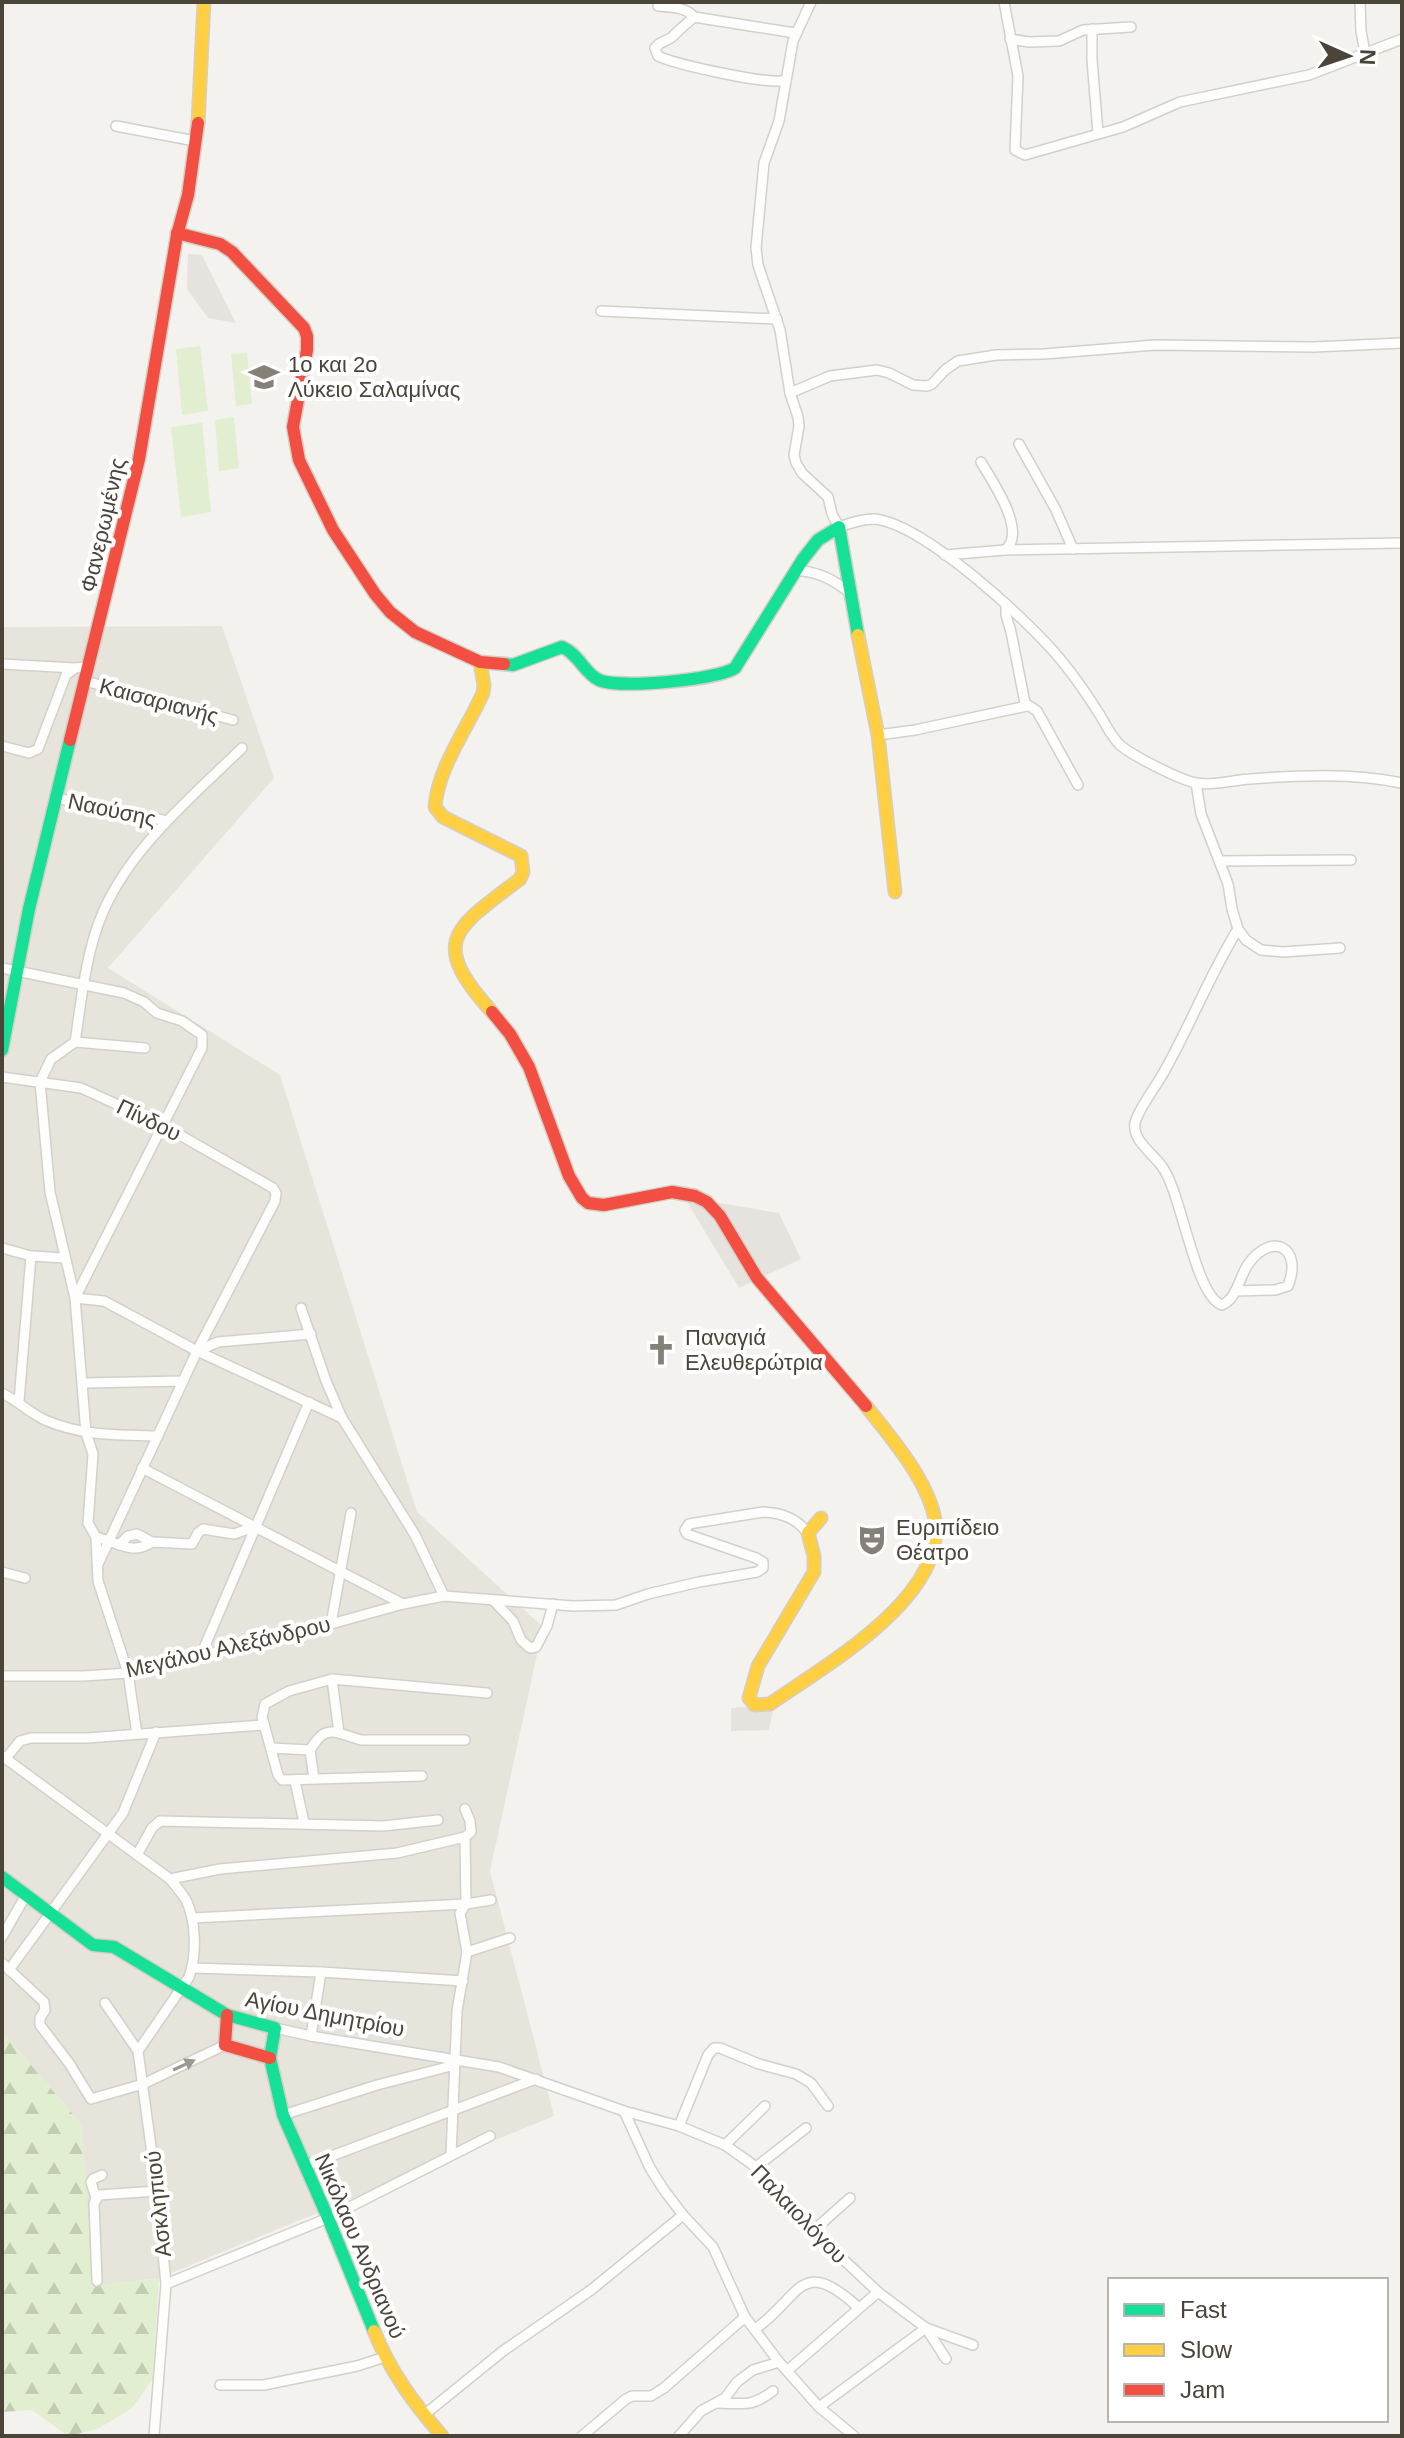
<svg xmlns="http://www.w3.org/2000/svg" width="1404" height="2438" font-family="Helvetica,sans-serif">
	<defs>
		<pattern id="forest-firs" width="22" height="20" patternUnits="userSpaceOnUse" patternTransform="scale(2)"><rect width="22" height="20" fill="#e1eecf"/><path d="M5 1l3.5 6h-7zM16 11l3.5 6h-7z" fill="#c3cdb2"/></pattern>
	</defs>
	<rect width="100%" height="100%" fill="#f4f2ee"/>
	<path fill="#e7e4dc" d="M222,626L274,778L108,968L280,1075L417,1512L543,1627L490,1871L554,2116L159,2278L92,2286L82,2125L2,2031V627Z"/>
	<g fill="#e1eecf">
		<path d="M200,346L208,411L182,415L176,349Z"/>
		<path d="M247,353L252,404L236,406L231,354Z"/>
		<path d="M234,417L239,468L219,471L215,420Z"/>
		<path d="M202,423L211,512L181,517L171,427Z"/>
	</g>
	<path fill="url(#forest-firs)" d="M2,2031L82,2125L92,2286L159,2278L153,2379L132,2408L98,2429L68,2436L32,2410L2,2412Z"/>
	<g fill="#e6e3df">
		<path d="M188,254L202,255L236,323L208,318L187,289Z"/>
		<path d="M684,1197L779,1213L801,1259L739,1288Z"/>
		<path d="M742,1707L773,1709L769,1730L731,1731V1708Z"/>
	</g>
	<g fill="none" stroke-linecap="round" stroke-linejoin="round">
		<g stroke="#d2d0cb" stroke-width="12">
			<g id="street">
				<path d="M811,2L793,41L779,121L764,163L756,248L758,265L780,330L790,393L798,417L799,426L794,455L796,463L802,473L828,497L832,514L839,527C850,523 863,519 874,519C923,523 1030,622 1061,660C1075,677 1088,696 1100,715C1106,725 1111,736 1120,745C1133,756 1180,780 1196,783C1214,786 1232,780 1250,779C1300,775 1353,773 1402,783"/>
				<path d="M1004,2L1018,76L1015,150L1025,155L1123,127L1180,102L1309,75L1402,39"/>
				<path d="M1360,2L1361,31L1365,53"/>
				<path d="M658,6C671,7 686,7 694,17L795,33"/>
				<path d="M694,17C686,24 679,30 672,37C666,42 661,40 655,48L658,56C674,64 771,86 786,80"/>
				<path d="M1092,29V60L1098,133"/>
				<path d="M1010,39L1029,42L1059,41L1083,30L1131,27"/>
				<path d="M116,126L195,141"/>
				<path d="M601,311L777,319"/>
				<path d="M790,393L830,376L877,370L889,373L913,385L927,386L932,384L945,370L958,361L996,355L1044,354L1155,345L1314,347L1402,343"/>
				<path d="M1019,444L1056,510L1073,549"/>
				<path d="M981,462C992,481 1028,532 1005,550"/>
				<path d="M945,555L1005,550L1402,543"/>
				<path d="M796,570C818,572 833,579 850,593"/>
				<path d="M1006,604V615L1011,632L1025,703L1037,711L1078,785"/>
				<path d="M2,664L75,668"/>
				<path d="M85,681L233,720"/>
				<path d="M878,735L915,730L1027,706"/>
				<path d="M2,746L29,753L38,749L66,675L75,668L85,667L89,664"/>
				<path d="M1196,783L1201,814L1228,884L1232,909L1238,929L1246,940L1261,950L1283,952L1340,948"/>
				<path d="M56,798L167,821"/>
				<path d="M1221,861L1351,860"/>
				<path d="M2,968L124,993L144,1002L157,1013L182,1021L202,1035V1048L75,1298L104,1301L197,1351L342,1418L415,1535L444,1596"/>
				<path d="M75,1042C81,1003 85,960 99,922C125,852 189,800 242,748"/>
				<path d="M2,1077L81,1088L164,1126L273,1188L276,1193L275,1201L197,1351L109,1541L96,1537L98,1581L128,1673L137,1734"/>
				<path d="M2,1248L31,1256L19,1401"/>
				<path d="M31,1256L65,1258"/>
				<path d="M1235,1291L1275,1290L1288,1286C1303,1248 1273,1231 1249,1263C1239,1276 1238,1298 1222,1305C1195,1296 1182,1195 1163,1168C1154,1154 1132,1141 1135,1123C1138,1109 1158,1084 1165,1070C1191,1024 1210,974 1238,929"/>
				<path d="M301,1308L326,1381L342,1418"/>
				<path d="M197,1351L218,1342L311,1334"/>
				<path d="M84,1383L183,1381"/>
				<path d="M2,1393C18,1401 30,1413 45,1420C81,1436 120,1435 158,1436"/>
				<path d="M142,1468L403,1604"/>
				<path d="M96,1537L88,1523L93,1454L86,1433L75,1298L50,1192L40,1082L51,1059L75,1042L145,1048"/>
				<path d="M119,1545L128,1536L137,1534L152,1542"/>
				<path d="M98,1564L109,1541C125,1547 136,1553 152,1542L192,1544L198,1533L203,1529L234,1534L254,1527"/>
				<path d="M2,1572L25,1578"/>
				<path d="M493,1600L513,1621L521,1640L530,1648L536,1647L547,1626L553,1604"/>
				<path d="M331,1624L351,1513"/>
				<path d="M201,1655L309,1402"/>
				<path d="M2,1676H84L128,1673L331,1624L403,1604L444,1596L573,1606L616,1605L648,1594L699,1582L757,1572L763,1568V1562L756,1558L687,1534L685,1530L689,1524L763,1512C782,1513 796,1518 808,1533"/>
				<path d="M332,1679L339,1733L361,1740H465"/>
				<path d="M271,1748L310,1750"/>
				<path d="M2,1756L170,1879C175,1885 181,1892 186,1900C196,1920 197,1955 189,1977L138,2051L157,2191L166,2284L154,2436"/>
				<path d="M6,1758L20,1741L31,1738H87L264,1725"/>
				<path d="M422,1776L282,1780L278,1775L262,1717L265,1704L289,1691L332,1679L487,1693"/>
				<path d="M314,1779L310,1750C318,1738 323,1729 339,1733"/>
				<path d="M295,1781L304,1823"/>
				<path d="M137,1855L152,1828L160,1821L383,1826L438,1820"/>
				<path d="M170,1879L220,1869L397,1853L465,1837"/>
				<path d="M192,1918L466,1904L491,1900"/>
				<path d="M2,1937L26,1895"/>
				<path d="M467,1952L510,1938"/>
				<path d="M2,1963L44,2002L45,2010L40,2018V2025L69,2063L91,2099L143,2084L225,2045"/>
				<path d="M192,1968L321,1972L463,1981"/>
				<path d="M9,1970L123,1813L156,1732"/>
				<path d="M105,2003L138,2051"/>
				<path d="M275,2028L311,2036L499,2067L624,2111L679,2126L725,2145L756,2167L813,2231L878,2292L926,2328L946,2359"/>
				<path d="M311,2036L321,1972"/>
				<path d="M624,2111L650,2168L664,2190L683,2215L713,2247L745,2317L779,2362L819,2407L854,2436"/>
				<path d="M283,2115L377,2085L455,2065"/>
				<path d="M679,2126L708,2055L714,2048H720L759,2064L796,2074L811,2083L828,2106"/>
				<path d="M725,2145L765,2106"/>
				<path d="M451,2155L457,2011L467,1952L460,1913L466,1904L465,1837L471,1832L470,1821L465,1809"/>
				<path d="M305,2166L536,2079"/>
				<path d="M756,2167L806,2128"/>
				<path d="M96,2198L91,2182L93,2179L102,2175"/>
				<path d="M813,2231L850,2198"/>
				<path d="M97,2281L94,2203L99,2195L157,2191"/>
				<path d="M166,2284L328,2218L490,2136"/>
				<path d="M755,2329C801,2298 799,2253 859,2308"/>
				<path d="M787,2371L878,2292"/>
				<path d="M220,2385H264L357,2366L385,2357"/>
				<path d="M717,2403C742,2403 751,2408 773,2391"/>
				<path d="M819,2407L926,2328L973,2345"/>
				<path d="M424,2415L503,2351L591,2290L683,2215"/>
				<path d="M582,2436L626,2399L632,2396H651L664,2388L745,2317"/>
				<path d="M679,2436L701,2411L725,2398L737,2382L753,2370L779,2362"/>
			</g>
		</g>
		<g stroke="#d3cfc5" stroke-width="15">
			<g id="fast">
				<path d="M504,664L513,665L562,647C579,654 584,673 599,680C619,689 717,680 735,668L803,559L818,540L839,527L858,635"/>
				<path d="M2,1050L29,909L70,740"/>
				<path d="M2,1877L93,1945L114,1947L227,2015L275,2028L270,2058L283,2115L328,2218L374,2331"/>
			</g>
		</g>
		<g stroke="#d3cfc5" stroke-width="15">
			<g id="slow">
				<path d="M198,123L204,2"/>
				<path d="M858,635L878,735L895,892"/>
				<path d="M480,662L484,685L483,693C467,729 438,767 435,807L443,817L521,856L523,872L520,879C454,929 428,941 492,1012"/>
				<path d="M821,1518L808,1533L814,1556V1572L758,1666L749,1698L755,1705L770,1704C824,1666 952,1595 934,1515C925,1477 890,1436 866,1406"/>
				<path d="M374,2331C391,2373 413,2402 442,2436"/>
			</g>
		</g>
		<g stroke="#d3cfc5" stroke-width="15">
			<g id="jam">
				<path d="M177,233L220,244L232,252L304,328L307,336V350L293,427L299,460L333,530L375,594L390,612L415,632L480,662L504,664"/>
				<path d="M70,740L139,459L177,235L188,195L198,123"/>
				<path d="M492,1012L510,1034L529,1067L569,1176L582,1198L588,1203L604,1205L672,1192L695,1196L707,1202L720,1216L757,1278L866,1406"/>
				<path d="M227,2015L225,2045L270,2058"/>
			</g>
		</g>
		<use href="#street" stroke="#fdfdfc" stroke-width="9"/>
		<use href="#fast" stroke="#16e098" stroke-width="12"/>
		<use href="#slow" stroke="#ffcf43" stroke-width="12"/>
		<use href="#jam" stroke="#f24e42" stroke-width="12"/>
	</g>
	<defs><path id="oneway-solid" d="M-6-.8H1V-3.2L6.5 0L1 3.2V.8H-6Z" transform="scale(2)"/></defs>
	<use fill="#9b9791" href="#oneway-solid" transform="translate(184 2065) rotate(-25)"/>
	<defs>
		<g id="school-bare" transform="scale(2.4)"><path d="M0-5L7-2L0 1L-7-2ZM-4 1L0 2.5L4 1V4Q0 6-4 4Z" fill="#868178" stroke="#fff" stroke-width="2.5" paint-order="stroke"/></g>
		<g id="church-bare" transform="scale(2.4)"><path d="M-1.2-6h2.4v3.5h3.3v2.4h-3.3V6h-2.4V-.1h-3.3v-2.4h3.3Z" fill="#868178" stroke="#fff" stroke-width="2.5" paint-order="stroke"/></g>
		<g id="theatre-bare" transform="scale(2.4)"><path d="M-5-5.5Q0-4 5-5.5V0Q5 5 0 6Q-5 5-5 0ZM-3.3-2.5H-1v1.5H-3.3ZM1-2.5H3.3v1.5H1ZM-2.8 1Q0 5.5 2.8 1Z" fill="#868178" stroke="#fff" stroke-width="2.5" paint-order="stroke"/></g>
	</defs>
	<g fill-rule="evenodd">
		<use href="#school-bare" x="264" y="377"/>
		<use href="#church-bare" x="661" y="1350"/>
		<use href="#theatre-bare" x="872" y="1540"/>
	</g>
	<g text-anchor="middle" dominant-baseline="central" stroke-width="8" stroke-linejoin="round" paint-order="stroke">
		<g font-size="22" fill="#4b4439" stroke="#fff" text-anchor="start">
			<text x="288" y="364">1ο και 2ο<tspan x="288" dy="25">Λύκειο Σαλαμίνας</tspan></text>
			<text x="685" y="1337">Παναγιά<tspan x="685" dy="25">Ελευθερώτρια</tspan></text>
			<text x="896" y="1527">Ευριπίδειο<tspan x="896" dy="25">Θέατρο</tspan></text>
		</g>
		<g font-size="22" fill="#4b4439" stroke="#fff">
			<text transform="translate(103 525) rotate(-77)">Φανερωμένης</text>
			<text transform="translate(159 701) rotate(15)">Καισαριανής</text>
			<text transform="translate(112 810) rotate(12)">Ναούσης</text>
			<text transform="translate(149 1120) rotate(26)">Πίνδου</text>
			<text transform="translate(228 1647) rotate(-13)">Μεγάλου Αλεξάνδρου</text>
			<text transform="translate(325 2014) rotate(11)">Αγίου Δημητρίου</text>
			<text transform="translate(158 2204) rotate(-96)">Ασκληπιού</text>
			<text transform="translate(799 2214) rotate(46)">Παλαιολόγου</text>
			<text transform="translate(360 2246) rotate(67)">Νικόλαου Ανδριανού</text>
		</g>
	</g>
	<rect width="1404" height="2438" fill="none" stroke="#4b4439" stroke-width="8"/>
	<rect x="1108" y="2278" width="280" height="144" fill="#ffffff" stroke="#b7b4b0" stroke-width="2"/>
	<rect x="1124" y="2304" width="40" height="12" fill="#16e098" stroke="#b7b4b0" stroke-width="2"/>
	<text x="1180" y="2318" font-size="24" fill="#4b4439">Fast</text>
	<rect x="1124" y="2344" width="40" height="12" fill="#ffcf43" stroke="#b7b4b0" stroke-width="2"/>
	<text x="1180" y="2358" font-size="24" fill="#4b4439">Slow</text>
	<rect x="1124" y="2384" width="40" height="12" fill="#f24e42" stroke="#b7b4b0" stroke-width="2"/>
	<text x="1180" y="2398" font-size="24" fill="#4b4439">Jam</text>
	<g transform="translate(1348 56) rotate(93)" stroke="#ffffff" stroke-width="6" paint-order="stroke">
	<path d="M0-6L14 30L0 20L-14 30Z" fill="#4b4439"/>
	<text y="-12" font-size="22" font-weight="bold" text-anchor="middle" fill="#4b4439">N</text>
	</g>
</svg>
